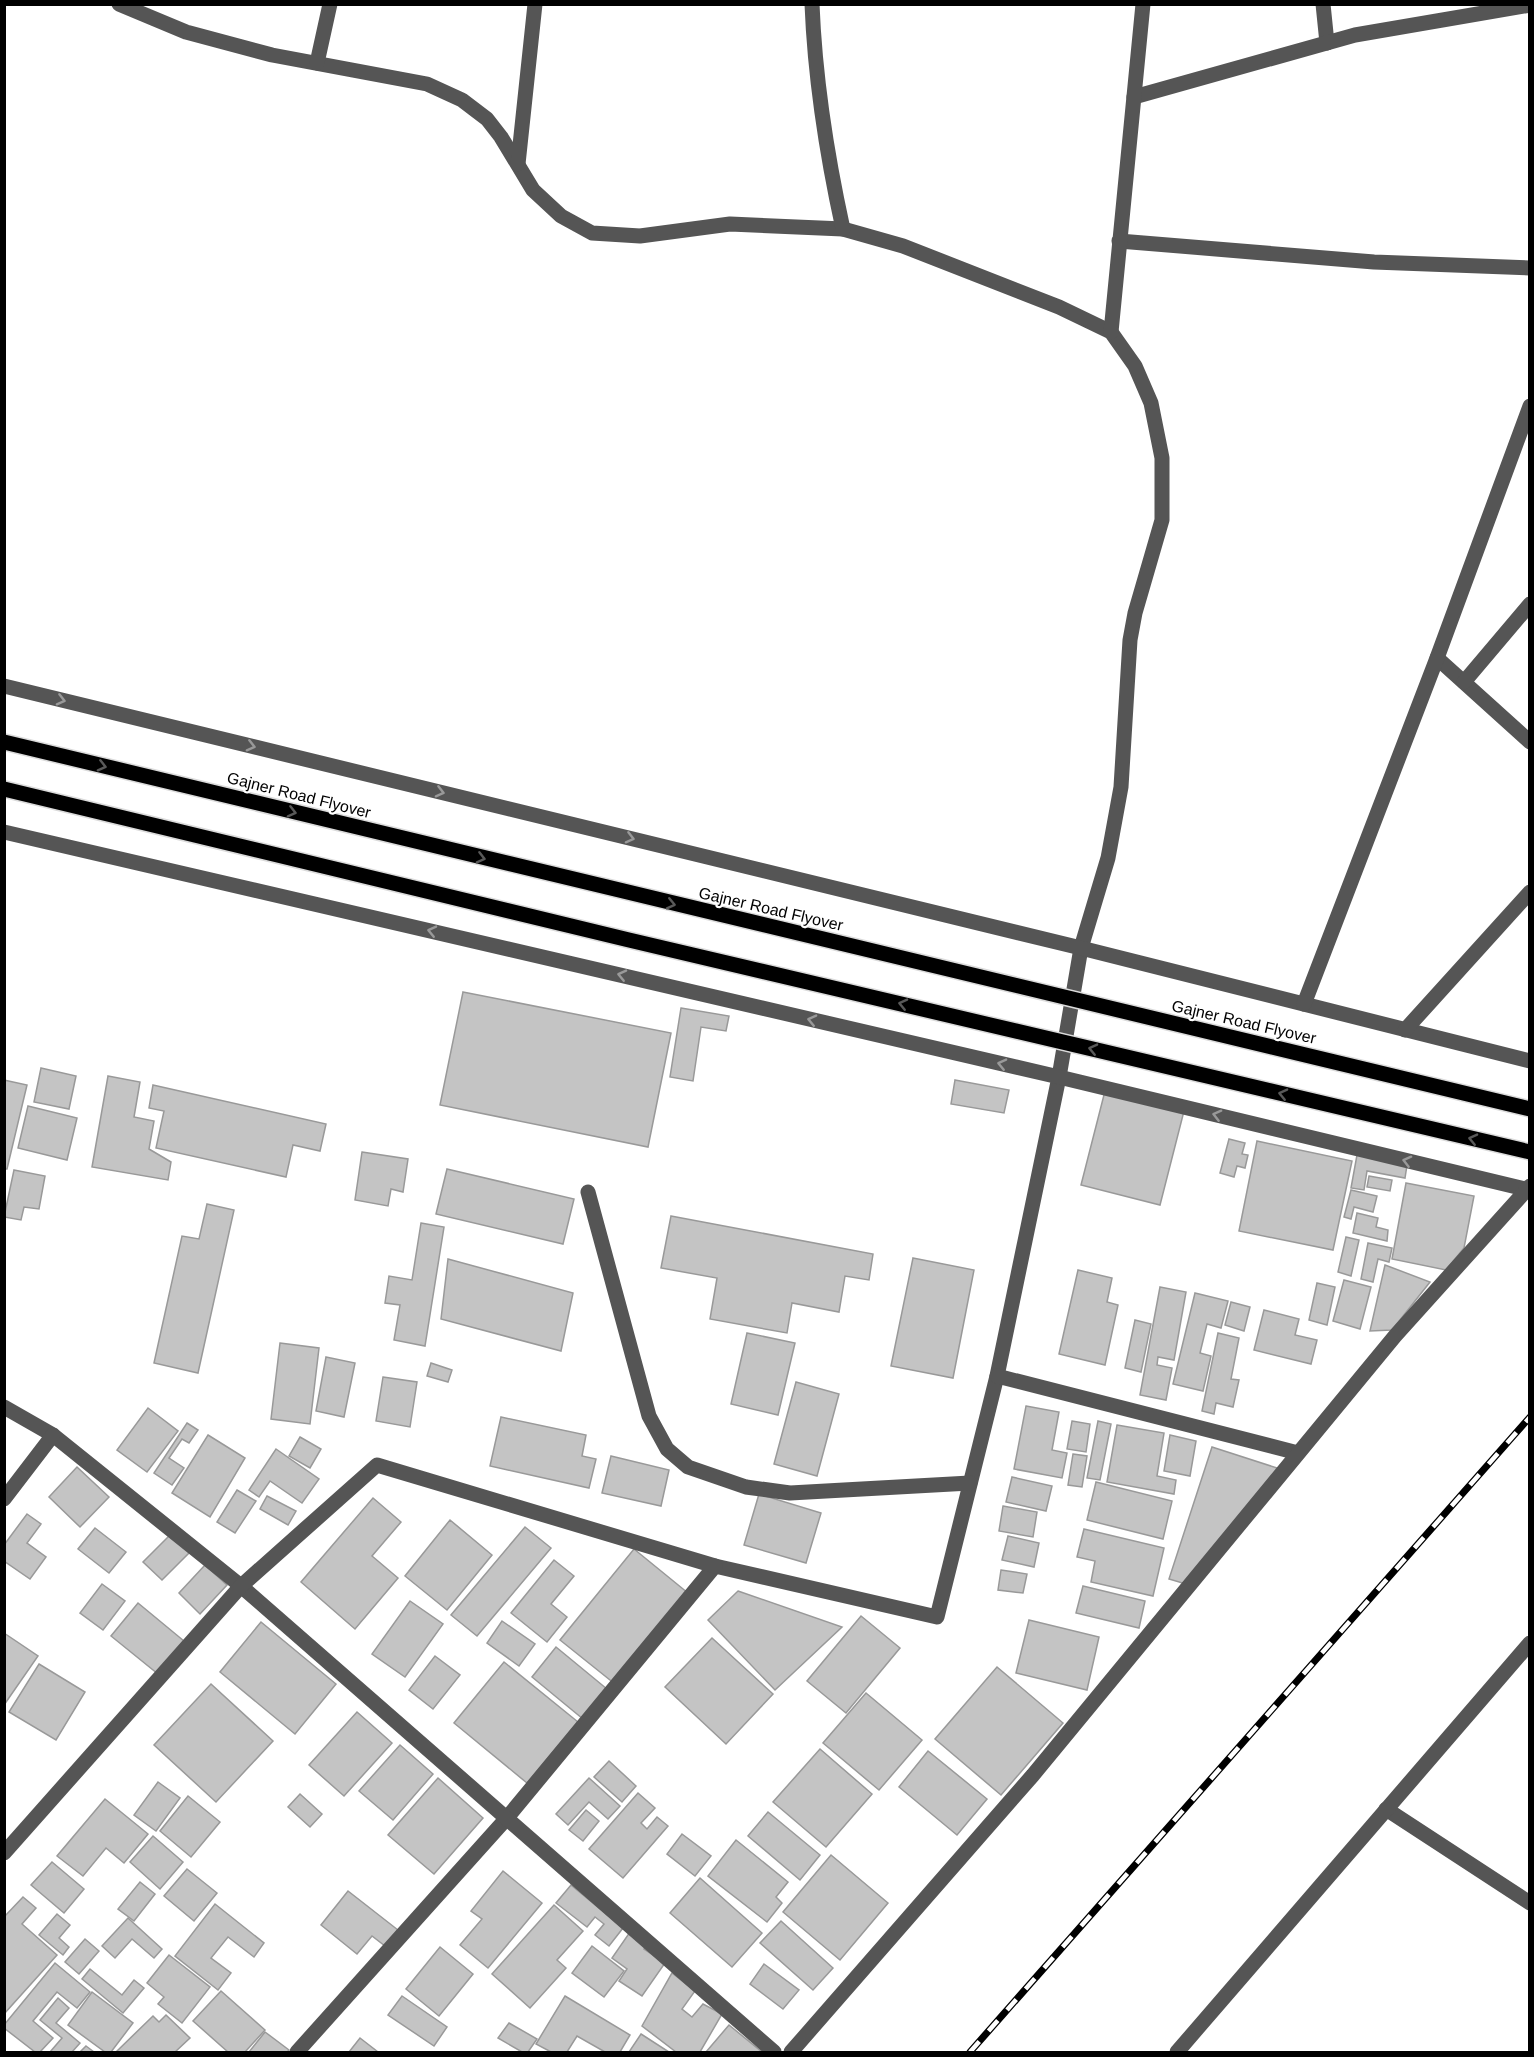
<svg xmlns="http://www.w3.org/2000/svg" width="1534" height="2057" font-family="Arial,sans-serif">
	<rect width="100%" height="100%" fill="#fff"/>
	<g fill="#c4c4c4" stroke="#999" stroke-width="1.5">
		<path d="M463,992L671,1033L648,1147L440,1105Z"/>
		<path d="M681,1008L729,1016L726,1031L701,1027L693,1081L670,1077Z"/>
		<path d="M41,1068L76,1076L69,1109L34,1102Z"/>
		<path d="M108,1076L140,1082L134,1117L154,1121L149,1149L171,1162L168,1180L92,1167Z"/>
		<path d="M4,1080L27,1085L7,1169H4Z"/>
		<path d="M955,1080L1009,1090L1004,1113L951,1104Z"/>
		<path d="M153,1085L326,1124L320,1151L293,1145L286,1177L156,1148L164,1111L149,1108Z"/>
		<path d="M1105,1091L1184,1111L1160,1205L1081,1185Z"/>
		<path d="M28,1106L77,1118L67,1160L18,1148Z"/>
		<path d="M1229,1139L1245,1143L1242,1154L1248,1155L1245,1168L1237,1166L1234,1177L1220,1173Z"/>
		<path d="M1257,1141L1352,1161L1333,1250L1239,1231Z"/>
		<path d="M362,1152L408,1159L403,1192L391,1189L388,1206L355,1200Z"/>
		<path d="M1357,1155L1407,1165L1405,1178L1367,1171L1364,1190L1351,1188Z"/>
		<path d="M447,1169L574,1199L563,1244L436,1214Z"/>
		<path d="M14,1170L45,1176L39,1209L24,1207L21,1220L4,1217Z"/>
		<path d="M1369,1176L1392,1180L1390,1191L1367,1187Z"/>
		<path d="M1406,1183L1474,1196L1464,1248L1446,1270L1392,1259Z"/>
		<path d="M1351,1190L1377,1196L1373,1212L1354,1207L1351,1219L1344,1217Z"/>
		<path d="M207,1204L234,1210L198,1373L154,1363L182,1236L199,1239Z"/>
		<path d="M1357,1213L1378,1218L1376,1227L1388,1230L1387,1241L1353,1233Z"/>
		<path d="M671,1216L873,1254L869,1280L845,1276L839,1312L792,1303L787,1333L710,1319L717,1278L661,1268Z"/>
		<path d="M421,1223L444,1227L425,1346L394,1340L400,1305L385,1303L389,1276L412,1280Z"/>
		<path d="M1346,1237L1359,1240L1351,1276L1338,1272Z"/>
		<path d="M1368,1243L1392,1248L1389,1262L1378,1259L1373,1282L1361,1279Z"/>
		<path d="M913,1258L974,1270L953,1378L891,1366Z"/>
		<path d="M448,1259L573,1293L561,1351L441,1319Z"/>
		<path d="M1385,1265L1430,1282L1392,1330L1370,1331Z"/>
		<path d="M1078,1270L1112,1278L1107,1302L1118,1305L1105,1365L1059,1354Z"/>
		<path d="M1344,1280L1371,1287L1360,1329L1333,1321Z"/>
		<path d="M1317,1283L1335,1287L1327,1325L1309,1320Z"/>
		<path d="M1160,1287L1186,1292L1174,1360L1158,1357L1157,1365L1172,1368L1166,1400L1140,1395Z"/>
		<path d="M1195,1293L1228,1301L1221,1328L1207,1324L1200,1353L1211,1356L1203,1391L1173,1384Z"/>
		<path d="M1231,1302L1250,1307L1244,1331L1225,1325Z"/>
		<path d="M1264,1310L1299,1319L1295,1335L1317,1340L1311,1364L1254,1350Z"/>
		<path d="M1135,1320L1151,1324L1141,1372L1125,1368Z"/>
		<path d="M747,1333L795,1343L778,1415L731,1404Z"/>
		<path d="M1218,1333L1239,1338L1231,1379L1239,1380L1233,1407L1216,1403L1214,1414L1202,1411Z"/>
		<path d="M280,1343L319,1348L310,1424L271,1419Z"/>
		<path d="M326,1357L355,1363L344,1417L316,1411Z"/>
		<path d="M431,1363L452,1370L448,1382L427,1376Z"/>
		<path d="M383,1377L417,1382L410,1427L376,1421Z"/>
		<path d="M796,1382L839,1394L817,1476L774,1464Z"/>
		<path d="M1026,1406L1059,1412L1052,1450L1067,1453L1062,1478L1014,1469Z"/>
		<path d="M148,1408L178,1431L147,1472L117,1450Z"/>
		<path d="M501,1417L586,1435L582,1456L596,1459L589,1488L490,1466Z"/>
		<path d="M1072,1421L1090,1424L1086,1452L1067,1449Z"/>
		<path d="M1098,1421L1111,1424L1100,1480L1087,1478Z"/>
		<path d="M187,1423L198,1430L189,1443L182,1439L169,1458L184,1468L172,1485L154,1473Z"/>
		<path d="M1117,1425L1164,1433L1157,1476L1176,1480L1174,1494L1107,1482Z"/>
		<path d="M208,1435L245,1458L210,1517L172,1493Z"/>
		<path d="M1170,1435L1196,1441L1190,1476L1164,1471Z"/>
		<path d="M300,1437L321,1449L310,1468L289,1456Z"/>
		<path d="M1212,1447L1280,1469L1189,1585L1169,1579Z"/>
		<path d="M276,1449L319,1479L302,1503L270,1481L259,1497L249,1490Z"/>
		<path d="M1073,1454L1087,1456L1082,1487L1068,1485Z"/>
		<path d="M611,1456L669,1470L661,1506L602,1493Z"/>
		<path d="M77,1467L109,1497L80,1527L49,1497Z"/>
		<path d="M1012,1477L1052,1486L1046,1511L1006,1502Z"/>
		<path d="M1096,1482L1172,1501L1163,1539L1087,1520Z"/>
		<path d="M237,1490L256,1501L235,1533L217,1522Z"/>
		<path d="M759,1494L821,1513L806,1563L744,1545Z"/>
		<path d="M267,1496L296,1511L288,1525L260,1509Z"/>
		<path d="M373,1498L401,1522L372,1556L398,1578L355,1629L301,1582Z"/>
		<path d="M1003,1506L1037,1512L1033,1537L999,1531Z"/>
		<path d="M27,1514L41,1524L27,1543L46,1557L30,1579L4,1561V1545Z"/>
		<path d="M450,1520L492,1555L447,1610L405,1576Z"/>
		<path d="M525,1527L551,1548L477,1636L451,1615Z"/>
		<path d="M95,1528L126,1552L109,1573L78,1549Z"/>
		<path d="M1084,1529L1164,1548L1153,1596L1091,1582L1095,1561L1077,1557Z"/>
		<path d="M171,1534L190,1552L162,1580L143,1562Z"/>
		<path d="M1008,1536L1039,1543L1034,1567L1002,1560Z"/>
		<path d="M634,1549L688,1593L615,1684L560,1640Z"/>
		<path d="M554,1560L574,1576L551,1604L567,1617L547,1642L511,1613Z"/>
		<path d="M205,1565L227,1585L200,1614L179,1593Z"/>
		<path d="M1001,1570L1027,1574L1023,1593L998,1590Z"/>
		<path d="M102,1584L125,1601L103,1630L80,1613Z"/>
		<path d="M1083,1586L1145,1601L1139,1628L1076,1613Z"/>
		<path d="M738,1591L842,1627L775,1690L708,1620Z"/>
		<path d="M410,1601L443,1624L405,1677L372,1654Z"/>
		<path d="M138,1603L184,1641L158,1674L111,1636Z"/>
		<path d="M861,1616L900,1648L846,1713L807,1681Z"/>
		<path d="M1029,1620L1099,1637L1087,1690L1016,1673Z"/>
		<path d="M502,1621L535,1644L519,1666L487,1643Z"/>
		<path d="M261,1622L336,1684L295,1734L220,1672Z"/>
		<path d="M4,1633L38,1656L4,1705Z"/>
		<path d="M712,1638L773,1694L726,1744L665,1687Z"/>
		<path d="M556,1647L607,1689L583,1719L532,1677Z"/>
		<path d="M435,1656L460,1675L433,1709L409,1690Z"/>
		<path d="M504,1662L578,1722L527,1783L454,1723Z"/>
		<path d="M39,1664L85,1692L56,1740L9,1712Z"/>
		<path d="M997,1667L1063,1723L1001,1795L935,1739Z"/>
		<path d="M211,1684L273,1741L216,1802L154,1745Z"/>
		<path d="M866,1693L922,1740L879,1790L823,1743Z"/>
		<path d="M357,1712L392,1743L344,1796L309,1765Z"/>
		<path d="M400,1745L433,1774L393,1820L359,1791Z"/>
		<path d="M820,1749L872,1794L826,1847L773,1802Z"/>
		<path d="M928,1751L987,1799L957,1835L899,1787Z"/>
		<path d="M609,1761L636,1786L622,1802L594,1777Z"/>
		<path d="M438,1778L483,1818L434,1874L388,1835Z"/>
		<path d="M589,1778L620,1806L608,1819L589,1802L568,1825L556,1814Z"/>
		<path d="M158,1782L180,1798L156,1831L134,1815Z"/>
		<path d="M638,1793L655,1808L641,1823L647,1829L657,1817L668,1826L623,1878L589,1849Z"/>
		<path d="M300,1794L322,1814L310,1827L288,1807Z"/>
		<path d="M188,1796L220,1822L191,1857L160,1831Z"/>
		<path d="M105,1799L148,1834L124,1863L106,1848L83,1876L57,1856Z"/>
		<path d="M586,1810L599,1821L583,1841L569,1830Z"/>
		<path d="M768,1812L820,1855L800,1880L748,1836Z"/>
		<path d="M682,1834L711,1856L695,1876L667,1854Z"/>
		<path d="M153,1836L183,1862L160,1889L130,1862Z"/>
		<path d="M736,1840L788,1882L776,1897L782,1903L767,1922L708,1876Z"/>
		<path d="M831,1855L888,1903L840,1960L783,1912Z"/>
		<path d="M52,1862L84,1889L64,1913L31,1885Z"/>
		<path d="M187,1869L217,1893L194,1921L164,1896Z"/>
		<path d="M503,1871L542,1903L488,1968L460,1945L482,1919L471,1911Z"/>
		<path d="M700,1878L762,1933L732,1967L670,1913Z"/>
		<path d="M140,1882L155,1894L134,1921L118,1909Z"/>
		<path d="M571,1885L623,1928L609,1946L595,1935L604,1924L595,1917L587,1927L556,1903Z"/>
		<path d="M348,1891L398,1930L385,1946L372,1936L357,1954L321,1925Z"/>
		<path d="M23,1897L36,1908L22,1924L57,1955L4,2014V1917Z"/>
		<path d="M215,1904L264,1943L254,1957L228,1937L211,1958L231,1973L218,1990L175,1956Z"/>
		<path d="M554,1905L583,1931L557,1960L566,1968L530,2008L492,1974Z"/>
		<path d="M57,1914L70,1925L59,1938L69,1947L63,1955L39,1935Z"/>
		<path d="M128,1918L162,1949L154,1958L132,1939L115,1958L102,1946Z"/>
		<path d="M781,1921L833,1968L813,1990L760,1943Z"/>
		<path d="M630,1932L647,1945L644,1949L665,1963L642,1996L619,1981L627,1969L612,1958Z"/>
		<path d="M85,1939L99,1951L79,1974L65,1962Z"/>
		<path d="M592,1946L624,1971L604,1997L572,1973Z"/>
		<path d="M440,1947L473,1974L439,2016L406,1989Z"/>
		<path d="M169,1955L210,1987L182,2023L158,2004L164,1997L147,1983Z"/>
		<path d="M55,1963L90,1992L77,2008L57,1992L33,2021L53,2038L40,2052H35L4,2028V2025Z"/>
		<path d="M764,1964L799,1990L783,2009L750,1984Z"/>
		<path d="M90,1969L122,1995L134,1980L144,1988L123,2013L82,1979Z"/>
		<path d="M672,1973L695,1991L682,2009L692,2017L703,2004L722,2014L700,2052H676L642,2026Z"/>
		<path d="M221,1991L265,2030L245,2052H228L193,2021Z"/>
		<path d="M92,1992L133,2023L111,2052H105L68,2025Z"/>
		<path d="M402,1996L447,2027L434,2046L388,2015Z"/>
		<path d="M565,1996L630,2035L620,2052H605L577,2036L567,2052H551L536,2044Z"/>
		<path d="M58,1998L69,2008L56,2023L80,2043L72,2052H50L62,2038L40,2020Z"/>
		<path d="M166,2015L190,2038L175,2052H116L153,2016L159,2022Z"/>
		<path d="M509,2023L537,2039L528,2052H522L498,2038Z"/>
		<path d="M729,2025L762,2052H706Z"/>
		<path d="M265,2032L289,2050L287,2052H249Z"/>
		<path d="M641,2034L669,2052H629Z"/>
		<path d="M360,2038L378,2052H349Z"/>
		<path d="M86,2046L94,2052H80Z"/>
	</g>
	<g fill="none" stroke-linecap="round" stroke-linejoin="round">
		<g stroke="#555" stroke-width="15">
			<path d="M119,4L186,32L272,55L427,84L462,100L487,119L501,137L533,190L561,216L592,233L640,236L730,224L843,229L903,246L1059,307L1111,332L1135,366L1151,403L1162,458V520L1135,613L1130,640L1121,787L1108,858L1081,948L1059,1077L997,1376L937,1617L715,1566L506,1819L297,2052"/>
			<path d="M812,4C815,80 827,156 843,229"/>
			<path d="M1323,4L1327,43"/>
			<path d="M317,63L330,4"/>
			<path d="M1134,97L1355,35L1530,5"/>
			<path d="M518,164L535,4"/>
			<path d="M1119,241L1374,262L1530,268"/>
			<path d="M1111,332L1143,4"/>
			<path d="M1437,658L1530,742"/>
			<path d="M1464,682L1530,604"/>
			<path d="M4,686L1081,948L1530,1061"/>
			<path d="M4,832L1059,1077L1525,1189"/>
			<path d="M1304,1004L1437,658L1530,406"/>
			<path d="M1405,1030L1530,892"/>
			<path d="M588,1192L649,1416L667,1449L688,1467L746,1487L790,1493L970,1483"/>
			<path d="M997,1376L1298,1453"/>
			<path d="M4,1407L53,1435L241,1586L774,2052"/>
			<path d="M4,1499L53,1435"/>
			<path d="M1386,1809L1530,1903"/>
			<path d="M4,1853L241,1586L377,1465L715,1566"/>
			<path d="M791,2052L1033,1775L1395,1336L1530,1186"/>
			<path d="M1177,2052L1530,1643"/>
		</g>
		<g stroke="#000" stroke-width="7">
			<path id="rail" d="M970,2052L1530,1417"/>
		</g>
		<use href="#rail" stroke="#fff" stroke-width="4.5" stroke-dasharray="14" stroke-linecap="butt"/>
		<g stroke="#dbdbdb" stroke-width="18" stroke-linecap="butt">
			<g id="major-bridge">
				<path d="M4,742L1530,1109"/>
				<path d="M4,789L629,940L1530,1152"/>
			</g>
		</g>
		<use href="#major-bridge" stroke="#000" stroke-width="15"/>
	</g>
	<defs><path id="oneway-chevron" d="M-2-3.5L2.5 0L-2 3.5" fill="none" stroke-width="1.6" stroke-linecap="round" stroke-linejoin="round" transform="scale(1.5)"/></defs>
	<g stroke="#999">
		<use href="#oneway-chevron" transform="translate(61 700) rotate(14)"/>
		<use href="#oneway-chevron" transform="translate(251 746) rotate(14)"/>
		<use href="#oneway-chevron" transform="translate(440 792) rotate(14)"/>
		<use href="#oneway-chevron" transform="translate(630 838) rotate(14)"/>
		<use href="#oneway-chevron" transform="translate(432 931) rotate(-167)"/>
		<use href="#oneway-chevron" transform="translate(622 975) rotate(-167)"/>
		<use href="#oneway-chevron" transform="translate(812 1020) rotate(-167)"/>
		<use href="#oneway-chevron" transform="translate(1002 1064) rotate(-167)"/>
		<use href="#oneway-chevron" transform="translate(1217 1115) rotate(-166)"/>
		<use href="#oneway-chevron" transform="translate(1407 1161) rotate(-166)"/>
	</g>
	<g stroke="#595959">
		<use href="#oneway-chevron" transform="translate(102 766) rotate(14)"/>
		<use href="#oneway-chevron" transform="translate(292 812) rotate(14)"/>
		<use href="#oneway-chevron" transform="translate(481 858) rotate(14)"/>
		<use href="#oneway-chevron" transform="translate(671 904) rotate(13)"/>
		<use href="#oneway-chevron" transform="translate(903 1004) rotate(-167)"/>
		<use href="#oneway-chevron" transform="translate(1093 1049) rotate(-167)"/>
		<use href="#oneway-chevron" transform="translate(1283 1094) rotate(-167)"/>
		<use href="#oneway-chevron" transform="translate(1473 1139) rotate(-167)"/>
	</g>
	<g text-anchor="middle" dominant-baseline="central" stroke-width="4.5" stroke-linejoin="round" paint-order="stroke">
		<g font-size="16" fill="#000" stroke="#fff">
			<text transform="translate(299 795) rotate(14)">Gajner Road Flyover</text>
			<text transform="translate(771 909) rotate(13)">Gajner Road Flyover</text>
			<text transform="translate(1244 1022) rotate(13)">Gajner Road Flyover</text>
		</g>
	</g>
	<rect width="1534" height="2057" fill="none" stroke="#000000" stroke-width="12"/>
</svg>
